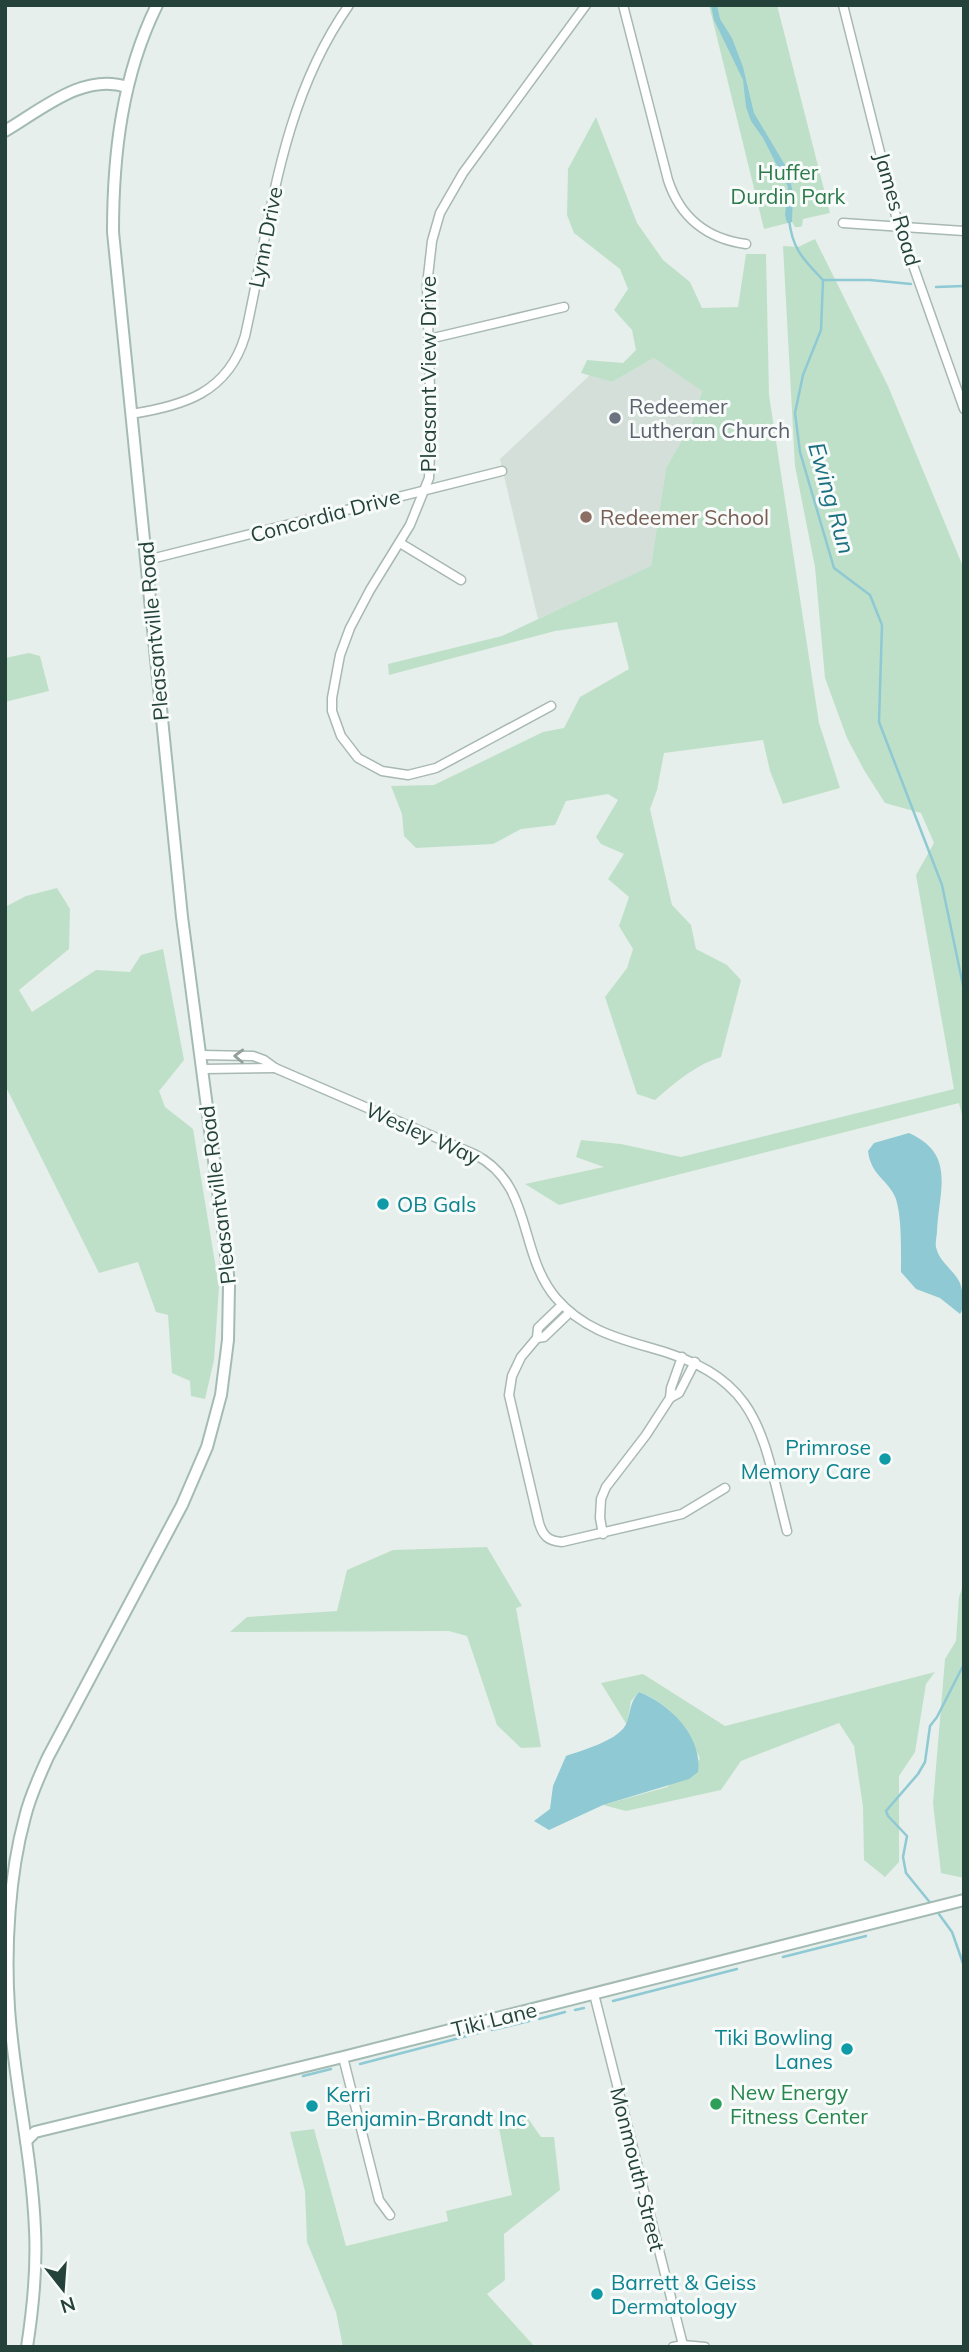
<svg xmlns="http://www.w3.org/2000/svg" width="969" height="2352" font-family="Mulish,sans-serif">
	<rect width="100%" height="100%" fill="#e6efeb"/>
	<path fill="#d4dfda" d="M654,358L702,390L691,424L666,468L651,567L538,619L500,459L590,375L612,382Z"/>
	<g fill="#bfe0c8">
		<path d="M709,5H777L830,213L803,219L802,226L800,227H795L792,222L764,229Z"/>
		<path d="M596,117L637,223L663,260L690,282L702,308L738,307L746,254H766L769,395L819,723L840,788L783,804L770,771L763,740L664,753L657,790L650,809L672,905L691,925L696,949L727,965L741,980L721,1057C695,1065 676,1082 655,1100L637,1094L605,997L627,968L633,949L619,926L629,897L608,879L624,854L601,844L596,837L618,800L608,794L566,801L555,825L521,829L493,844L416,848L404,836L402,814L391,786L434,785L543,732L564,728L580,697L629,669L617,622L555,631L389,675L388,664L502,636L651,566L666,468L691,424L702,391L654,358L612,382L581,373L587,360L623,363L636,350L632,330L614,310L628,289L620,269L574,233L567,215L568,169Z"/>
		<path d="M815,239L888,386L964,569V1123L959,1103L559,1205L525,1184L604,1167L576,1157L581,1140L621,1144L681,1157L954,1089L916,875L934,843L921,813L885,803L864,770L847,738L825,678L815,567L795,466L783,246L798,247Z"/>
		<path d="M29,653L40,656L49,691L5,702V658Z"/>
		<path d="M57,888L70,909L69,949L19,990L32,1012L96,970L130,972L141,955L163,949L184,1060L159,1091L165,1107L193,1129L219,1287L214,1360L205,1399L191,1396L190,1381L172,1373L168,1315L156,1312L138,1262L99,1273L5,1085V907L26,896Z"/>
		<path d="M487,1547L522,1606L516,1608L541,1747L521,1748L497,1725L467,1636L449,1631L230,1632L247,1617L337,1611L347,1570L393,1550Z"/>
		<path d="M964,1583V1878L941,1873L933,1803L945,1659L956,1641L959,1597Z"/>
		<path d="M935,1672L926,1684L915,1752L899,1776V1862L885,1877L864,1860L863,1807L854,1746L839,1723L741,1761L721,1790L626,1811L603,1805L667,1787L700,1759C689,1729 670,1703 639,1692L631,1701L627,1725L601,1683L643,1674L725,1726Z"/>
		<path d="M525,2114L541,2137H554L560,2190L504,2234L505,2280L487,2294L535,2347H343L336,2312L307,2242L305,2191L290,2132L314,2129L346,2246L448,2221L446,2211L512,2195L498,2123Z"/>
	</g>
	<g fill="#8ec9d4">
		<path d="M711,5H717L720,19L732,38L743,67L754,113L788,170L793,193L792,222L787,223L785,215L788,187L763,138L751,121L746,107L743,80L714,20Z"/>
		<path d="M909,1133C956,1154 939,1190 937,1231C937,1236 935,1242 936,1247C939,1262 954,1270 960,1283C963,1291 965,1307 960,1314L940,1298L916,1289L901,1272C901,1251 902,1219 896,1199C889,1180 871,1176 868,1151L874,1143Z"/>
		<path d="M639,1692C670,1704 703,1737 698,1772L689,1779L603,1805L549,1830L534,1821L550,1809L553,1786L566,1756C583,1750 621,1740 627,1722C631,1710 630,1702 639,1692Z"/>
	</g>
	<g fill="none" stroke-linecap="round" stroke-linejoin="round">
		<g stroke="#8ec9d4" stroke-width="2.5">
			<path d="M789,219C792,249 803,259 823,280L821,330L803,375L795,413L800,452L834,568L870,595L882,625L879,722L942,885L964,990"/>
			<path d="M823,280H870L911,284"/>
			<path d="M936,287L964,286"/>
			<path d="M932,1905L906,1873L903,1857L907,1836L888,1816L886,1811L918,1774L925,1762L930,1726L937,1717L964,1664"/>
			<path d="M936,1910L952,1932L964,1966"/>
			<path d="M783,1957L866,1936"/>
			<path d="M613,2001L737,1969"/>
			<path d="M575,2010L584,2008"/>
			<path d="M539,2019L565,2012"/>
			<path d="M492,2030L529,2021"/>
			<path d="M360,2064L482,2032"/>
			<path d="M303,2076L331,2069"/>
		</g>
		<g stroke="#a8b8b2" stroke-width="11">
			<g id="street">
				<path d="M623,5L668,180C680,217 707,239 746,244"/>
				<path d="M843,5L897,220L964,409"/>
				<path d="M843,223L964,231"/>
				<path d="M429,339L564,307"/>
				<path d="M131,414C183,406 228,393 245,336C271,221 279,105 349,5"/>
				<path d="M400,543L461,580"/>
				<path d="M147,560L502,471"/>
				<path d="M551,706L436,768L408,775L382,771L358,758L341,736L332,711V698L340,655L350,628L370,590L410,525L429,478L431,426L427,285L432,241L440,213L463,173L586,5"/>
				<path d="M201,1055L253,1056L264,1060L275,1068L474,1154C534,1184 517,1252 556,1298C581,1327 612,1337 648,1347C761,1377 761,1430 787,1531"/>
				<path d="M203,1069L275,1068"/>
				<path d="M562,1305L538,1328L537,1338L521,1357L512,1376L509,1395L539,1523C543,1536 548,1541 562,1542L682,1514L725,1488"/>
				<path d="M537,1338L544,1337L569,1313"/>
				<path d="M670,1398L679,1393L695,1362"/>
				<path d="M603,1534L600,1518L601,1499L606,1487L646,1435L670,1398L671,1388L682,1357"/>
				<path d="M594,1994L683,2345"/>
				<path d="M343,2057L379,2200L390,2215"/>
				<path d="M673,2347L683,2345L705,2347"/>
			</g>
		</g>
		<g stroke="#a4bbb3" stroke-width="14">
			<g id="secondary">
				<path d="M5,131C41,110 84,72 127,87"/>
				<path d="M26,2141L35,2132L343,2057L964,1900"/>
				<path d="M27,2347C33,2308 37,2269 35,2230C32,2155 14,2082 9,2008C5,1948 9,1875 25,1817C30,1796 39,1777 48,1757L182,1505L207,1447L221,1395L228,1340L229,1285L225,1244L182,917L113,232C113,154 122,76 157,5"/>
			</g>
		</g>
		<use href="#street" stroke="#fff" stroke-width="8"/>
		<use href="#secondary" stroke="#fff" stroke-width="10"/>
	</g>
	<defs><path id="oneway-chevron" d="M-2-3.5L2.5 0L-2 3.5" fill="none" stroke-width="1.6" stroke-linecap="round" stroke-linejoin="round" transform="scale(1.75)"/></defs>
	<use stroke="#92a09c" href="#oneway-chevron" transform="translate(239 1056) rotate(-178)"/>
	<circle fill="#6b7280" stroke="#f7fbf9" stroke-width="2.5" cx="615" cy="418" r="7"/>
	<circle fill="#8d6e63" stroke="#f7fbf9" stroke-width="2.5" cx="586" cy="517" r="7"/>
	<g fill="#0f9aa8" stroke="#f7fbf9" stroke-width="2.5">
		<circle cx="383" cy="1204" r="7"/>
		<circle cx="885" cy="1459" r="7"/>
		<circle cx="847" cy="2049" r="7"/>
		<circle cx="312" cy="2106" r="7"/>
		<circle cx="597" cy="2294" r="7"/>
	</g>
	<circle fill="#2e9e5b" stroke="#f7fbf9" stroke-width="2.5" cx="716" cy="2104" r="7"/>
	<g text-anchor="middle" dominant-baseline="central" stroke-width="6" stroke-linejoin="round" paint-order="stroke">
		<g font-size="21" fill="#2d7a4b" stroke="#f7fbf9">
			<text x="788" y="172">Huffer<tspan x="788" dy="24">Durdin Park</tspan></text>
		</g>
		<g font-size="21" fill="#24423a" stroke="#f7fbf9">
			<text transform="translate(898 209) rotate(74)">James Road</text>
			<text transform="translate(265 237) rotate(-79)">Lynn Drive</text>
			<text transform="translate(428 374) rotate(-90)">Pleasant View Drive</text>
			<text transform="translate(325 515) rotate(-15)">Concordia Drive</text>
			<text transform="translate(153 631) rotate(-95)">Pleasantville Road</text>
			<text transform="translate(423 1133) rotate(24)">Wesley Way</text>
			<text transform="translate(217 1195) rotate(-97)">Pleasantville Road</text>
			<text transform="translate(494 2019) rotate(-14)">Tiki Lane</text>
			<text transform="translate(638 2169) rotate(76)">Monmouth Street</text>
		</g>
		<g font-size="21" fill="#5b616d" stroke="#f7fbf9" text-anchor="start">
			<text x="629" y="406">Redeemer<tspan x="629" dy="24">Lutheran Church</tspan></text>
		</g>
		<g font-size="21" fill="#785e54" stroke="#f7fbf9" text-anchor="start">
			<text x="600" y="517">Redeemer School</text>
		</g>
		<g font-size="21" fill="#0d838f" stroke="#f7fbf9" text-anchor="start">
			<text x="397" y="1204">OB Gals</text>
			<text x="871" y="1447" text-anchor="end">Primrose<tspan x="871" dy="24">Memory Care</tspan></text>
			<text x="833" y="2037" text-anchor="end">Tiki Bowling<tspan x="833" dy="24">Lanes</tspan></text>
			<text x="326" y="2094">Kerri<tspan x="326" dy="24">Benjamin-Brandt Inc</tspan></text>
			<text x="611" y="2282">Barrett &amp; Geiss<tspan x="611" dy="24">Dermatology</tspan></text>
		</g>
		<g font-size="21" fill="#27864d" stroke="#f7fbf9" text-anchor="start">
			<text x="730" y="2092">New Energy<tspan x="730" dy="24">Fitness Center</tspan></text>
		</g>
		<g font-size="23" font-style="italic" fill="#1c6f80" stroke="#f7fbf9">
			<text transform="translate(832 498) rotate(74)">Ewing Run</text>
		</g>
	</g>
	<rect width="969" height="2352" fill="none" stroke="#24423a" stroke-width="14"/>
	<g transform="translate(63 2289) rotate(163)" stroke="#f7fbf9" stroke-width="5" paint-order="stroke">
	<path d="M0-5L12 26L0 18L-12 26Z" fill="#24423a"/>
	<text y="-10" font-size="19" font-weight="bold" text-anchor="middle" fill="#24423a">N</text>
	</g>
</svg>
